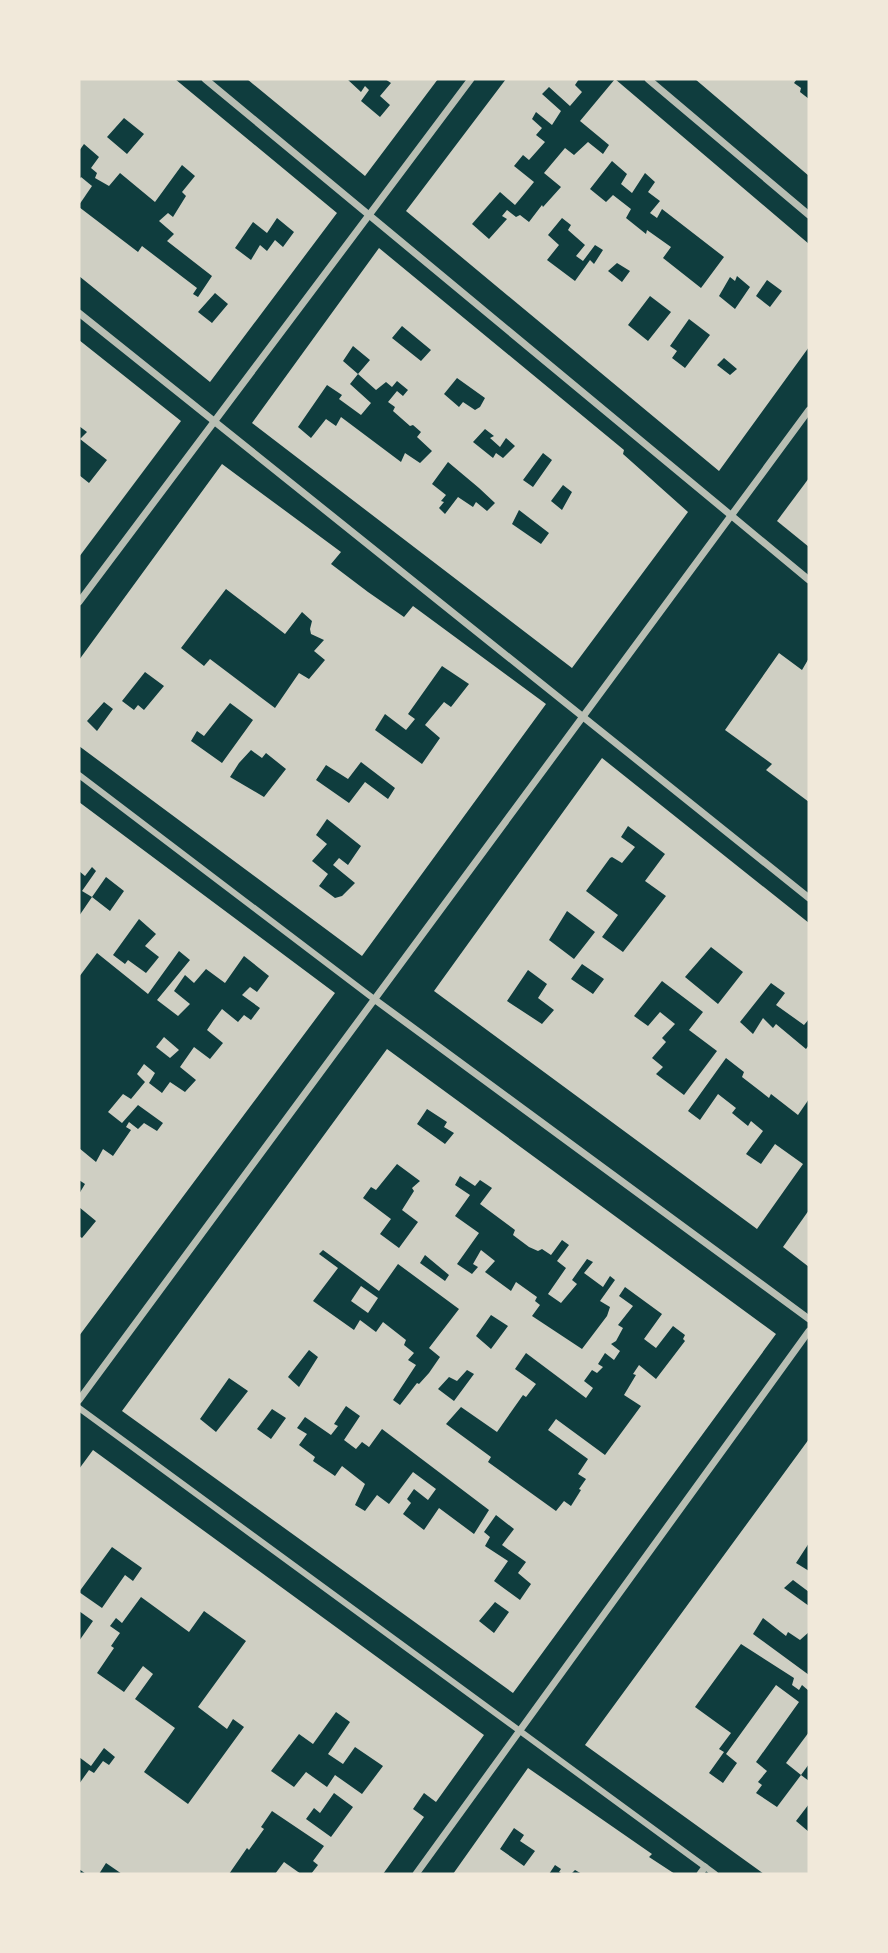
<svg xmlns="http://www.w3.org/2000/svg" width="888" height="1953" font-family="'IBM Plex Sans',sans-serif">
	<rect width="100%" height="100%" fill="#0f3d3e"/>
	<g fill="#cfcfc3" fill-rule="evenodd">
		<path d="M79,79H175L337,213L210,382L79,276V207L138,252L142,246L197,288L193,294L198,297L212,276L167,241L174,234L159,221L168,213L173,217L186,196L182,192L195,176L182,165L155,202L120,173L109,186L95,178L97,173L91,168L99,157L84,144L79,151ZM124,118L144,134L127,154L107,137ZM277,218L294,232L283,247L275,240L267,251L260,245L251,260L235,248L253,222L267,233ZM215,293L228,304L212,323L198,312Z"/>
		<path d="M247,79H347L361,92L365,86L369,90L361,101L380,117L390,105L380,96L391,83L385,79H438L365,176Z"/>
		<path d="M506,79H579L575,85L582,92L570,106L549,87L542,94L561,111L552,125L536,112L532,119L542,128L536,135L545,142L529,160L523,155L514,166L534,182L525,193L515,205L500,192L472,224L489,239L507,219L502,216L507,210L516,217L520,215L529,222L542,205L543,207L561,187L544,173L565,148L574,155L588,142L603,154L609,145L580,121L615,79L809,244V347L719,471L406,211ZM612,161L627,174L621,184L632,193L645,173L655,182L648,192L660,201L650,213L657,218L662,209L724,257L701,288L663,258L671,247L647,230L646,234L626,218L631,209L613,195L606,202L590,189ZM562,218L571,225L568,230L585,245L576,256L583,261L595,245L603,250L594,264L590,260L575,281L547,260L559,245L548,235ZM617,263L630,271L622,282L608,271ZM737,276L750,287L735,309L719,296L730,277L735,281ZM767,280L782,291L770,307L756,296ZM650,296L671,312L648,341L628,325ZM689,319L710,335L685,368L672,358L677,351L670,346ZM724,358L737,369L730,375L717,365Z"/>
		<path d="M695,79H797L794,83L801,88L800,92L809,99V176Z"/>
		<path d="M81,177L92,186L79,205V180Z"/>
		<path d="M379,248L624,450L623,454L688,512L572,668L252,423ZM402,326L431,350L421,361L392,338ZM353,346L370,360L358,374L343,361ZM358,374L376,390L386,382L392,387L397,381L408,390L403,396L397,391L388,402L395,407L393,411L410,426L413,425L421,432L417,437L432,451L420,463L405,453L401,462L341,417L336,426L326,419L311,438L298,427L327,385L342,395L339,399L361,415L371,403L350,384ZM457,378L485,398L480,407L475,410L463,402L459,407L444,394ZM485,429L494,436L490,438L500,447L506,438L515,446L503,458L496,453L493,458L473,442ZM543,453L552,460L533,487L523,480ZM448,462L479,488L495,503L487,511L476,502L473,507L458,497L445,514L439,508L444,502L441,501L446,495L432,484ZM563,485L572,492L562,510L551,501ZM519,510L549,533L541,544L512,524Z"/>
		<path d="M79,340L181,421L79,557V475L89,483L107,460L80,439L87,432L79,426Z"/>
		<path d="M222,464L341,552L331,564L368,592L404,617L413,606L546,704L362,956L79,746V660ZM226,589L285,634L302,612L312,621L310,629L311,634L324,640L314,651L325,660L309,679L299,673L275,708L210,659L204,666L181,648ZM442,666L469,684L451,707L444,702L425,725L440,738L422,764L375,730L385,714L406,730L415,719L408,714ZM145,672L164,686L144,710L138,705L134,710L122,701ZM104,702L113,709L97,731L87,721ZM230,703L253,720L222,763L191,741L197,731L204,736ZM251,750L262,758L266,753L286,769L264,797L230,777L239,763ZM361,762L395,788L388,799L365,782L349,803L316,780L326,765L348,779ZM327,819L361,846L348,865L339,858L333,865L355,883L342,896L335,898L319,886L328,874L312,861L327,844L316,835Z"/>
		<path d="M809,478V547L777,521Z"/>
		<path d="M779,653L802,670L809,658V802L766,770L772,764L725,730Z"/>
		<path d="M602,758L809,923V1019L804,1025L776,1005L785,993L771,983L740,1022L753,1034L763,1018L773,1028L776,1024L806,1049L809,1045V1099L798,1115L771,1094L769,1098L742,1077L744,1072L726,1058L688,1111L700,1120L718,1094L736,1108L732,1113L748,1126L751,1121L763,1131L746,1154L761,1164L775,1144L803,1164L757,1229L434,991ZM628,826L665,854L645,881L666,896L623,952L602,937L618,915L586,891L610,858L612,857L622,863L635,847L621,837ZM567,911L595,932L574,959L549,940ZM711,947L743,972L718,1004L685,977ZM582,964L604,979L593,994L571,979ZM528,970L547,984L538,998L554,1010L542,1024L507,1001ZM662,981L703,1012L689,1030L717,1051L684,1095L656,1074L663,1067L652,1058L666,1042L662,1038L675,1024L660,1012L648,1026L634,1016Z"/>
		<path d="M79,802L335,993L79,1336V1236L82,1238L96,1221L79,1207V1194L85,1184L79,1180V1148L96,1162L103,1149L113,1156L131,1130L126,1127L129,1122L138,1129L144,1123L157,1131L163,1123L138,1105L122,1123L108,1112L123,1094L131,1099L145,1082L137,1074L144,1064L155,1073L149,1083L162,1093L170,1082L185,1092L196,1080L180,1067L194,1047L210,1059L223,1043L207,1030L213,1021L222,1009L238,1022L244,1015L251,1020L260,1008L242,995L250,987L257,992L269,976L244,956L225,983L206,969L194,983L185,975L174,991L190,1004L178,1016L157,1000L190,960L179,951L148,994L97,953L79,977V916L92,897L110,911L124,891L106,877L92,897L82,891L96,871L92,867L85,876L79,871ZM139,919L156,934L145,946L159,957L146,973L128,960L125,964L113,955Z"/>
		<path d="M164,1037L179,1050L170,1058L156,1047Z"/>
		<path d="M387,1049L776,1334L513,1693L122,1411ZM427,1109L447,1122L444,1127L454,1133L445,1144L417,1124ZM397,1164L420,1181L412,1188L414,1191L402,1210L418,1222L399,1248L380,1234L391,1219L363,1198L371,1187L376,1190ZM460,1176L475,1186L480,1180L492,1188L480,1204L515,1230L513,1235L529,1247L538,1251L542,1249L551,1255L562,1240L569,1245L557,1261L566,1268L548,1294L561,1303L577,1284L572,1280L587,1259L593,1262L584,1273L603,1287L610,1276L615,1280L600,1301L610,1307L607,1316L582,1349L532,1316L540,1305L535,1301L537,1297L516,1282L511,1291L485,1272L495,1261L481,1250L473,1264L478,1267L472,1274L457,1264L479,1233L455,1216L470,1195L455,1185ZM323,1250L379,1291L398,1264L459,1309L429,1348L440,1357L429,1373L419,1384L417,1383L400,1405L393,1400L416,1365L408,1360L414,1353L404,1345L406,1340L383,1322L376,1332L360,1320L354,1330L313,1301L338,1268L319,1254ZM425,1255L449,1275L445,1281L420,1263ZM625,1287L662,1314L644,1339L656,1348L673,1326L685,1335L683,1339L685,1341L656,1379L639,1365L633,1374L636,1375L624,1395L641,1406L605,1455L556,1419L548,1430L588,1459L578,1474L586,1479L579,1489L581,1490L571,1506L564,1501L556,1511L488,1462L491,1457L446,1424L461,1407L497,1432L523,1395L526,1397L536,1384L515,1369L526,1353L586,1398L593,1388L584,1381L592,1370L597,1373L603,1367L598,1364L605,1353L614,1360L620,1351L611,1344L616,1341L623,1328L618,1325L633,1306L619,1296ZM491,1315L508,1326L491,1349L476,1336ZM309,1350L318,1357L299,1387L288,1377ZM467,1370L474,1374L454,1401L438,1389L449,1377L457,1381ZM229,1378L248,1391L216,1432L200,1419ZM346,1406L360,1416L344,1440L356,1449L362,1442L369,1447L382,1429L489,1510L474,1534L439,1508L424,1530L403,1514L411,1503L407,1499L414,1489L428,1500L436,1489L413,1472L389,1504L377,1495L365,1511L355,1505L365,1484L342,1466L335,1476L313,1461L315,1457L299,1445L307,1434L297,1428L305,1417L331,1435L338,1426L334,1424ZM272,1409L286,1418L271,1439L257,1429ZM496,1515L514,1529L502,1545L526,1562L518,1573L531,1584L520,1600L494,1581L508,1561L485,1546L490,1537L484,1532ZM495,1602L509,1612L494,1633L479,1621Z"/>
		<path d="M809,1210V1267L783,1247Z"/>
		<path d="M361,1286L378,1298L368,1313L351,1301Z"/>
		<path d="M809,1439V1543L796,1563L809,1571V1592L793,1580L784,1588L809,1606V1632L800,1640L788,1632L786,1636L763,1618L753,1634L809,1675V1691L802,1685L799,1690L792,1685L794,1678L741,1644L695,1707L731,1733L719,1749L724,1752L709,1773L723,1783L737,1763L726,1754L776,1685L799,1702L756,1762L767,1771L758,1782L762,1785L756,1793L777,1807L801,1775L809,1781V1804L796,1821L809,1832V1874H764L585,1745Z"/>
		<path d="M93,1450L484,1735L436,1802L424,1793L413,1809L424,1817L383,1874H311L318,1865L313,1861L324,1846L272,1811L261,1827L264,1829L249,1850L247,1848L229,1874H122L106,1863L99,1874H86L79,1869V1784L89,1770L94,1773L103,1761L109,1765L115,1757L104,1748L91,1766L79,1757V1641L93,1621L79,1611V1592L102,1608L125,1575L133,1581L142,1568L112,1547L79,1592V1469ZM141,1597L189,1632L204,1611L246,1641L198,1707L227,1729L233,1719L244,1727L188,1804L144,1772L175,1728L135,1699L153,1674L143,1666L124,1692L97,1673L114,1648L111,1646L120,1633L110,1626L116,1618L122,1623ZM336,1712L350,1722L328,1754L343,1764L355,1747L383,1766L362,1794L335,1775L327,1787L306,1772L294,1787L271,1771L299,1734L313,1744ZM334,1793L353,1807L331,1837L306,1819L314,1808L320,1813Z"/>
		<path d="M809,1732V1764L801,1775L786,1763Z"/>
		<path d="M528,1768L652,1854L649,1857L675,1874H582L575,1870L571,1874H563L559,1872L561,1869L555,1865L549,1874H453ZM514,1828L524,1835L520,1841L535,1851L524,1866L500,1849Z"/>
		<path d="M284,1862L301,1874H275Z"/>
	</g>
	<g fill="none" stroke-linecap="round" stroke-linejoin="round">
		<g stroke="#b8beb3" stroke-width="6">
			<path d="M79,775L374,999"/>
			<path d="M79,1408L715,1874"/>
		</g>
		<g stroke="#b8beb3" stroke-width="7">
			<path d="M205,79L809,580"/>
			<path d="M648,79L809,215"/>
			<path d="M79,313L809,898"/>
			<path d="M79,602L471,79"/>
			<path d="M374,999L809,1319"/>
			<path d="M79,1400L809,410"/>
			<path d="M416,1874L809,1331"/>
			<path d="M700,1874L705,1867"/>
		</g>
	</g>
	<rect width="888" height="1953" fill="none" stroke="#f1e9da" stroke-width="161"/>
</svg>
